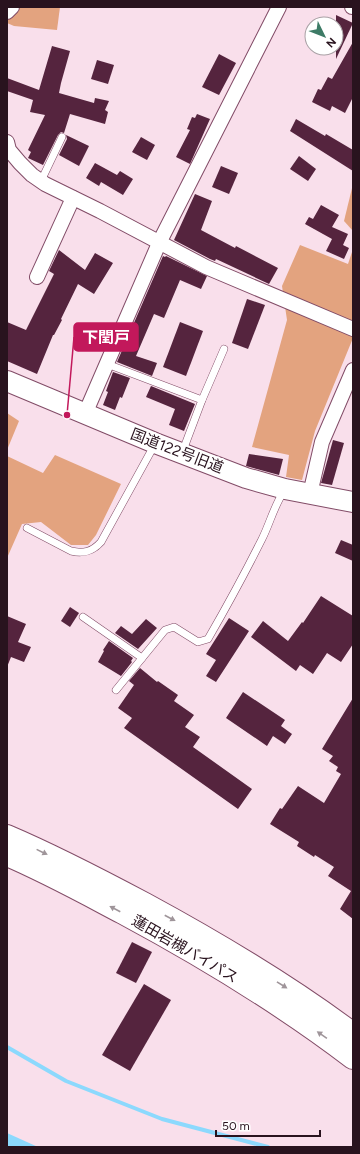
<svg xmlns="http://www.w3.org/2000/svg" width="360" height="1154" font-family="Figtree,'Noto Sans JP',sans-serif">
	<rect width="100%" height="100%" fill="#f9dfeb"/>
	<g fill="#e3a37f">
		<path d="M7,7H60L57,30L14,26L7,23Z"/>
		<path d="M353,184V231L344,221Z"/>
		<path d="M300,245L348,264L353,249V338L315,431L302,480L286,477L289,455L252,447L287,320L282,286Z"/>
		<path d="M7,413L19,421L7,450Z"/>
		<path d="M55,455L121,484L96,535L88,545H71L41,522L22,524L7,558V456L43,473Z"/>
	</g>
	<path fill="#8cd9fd" d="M7,1133L38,1147H7Z"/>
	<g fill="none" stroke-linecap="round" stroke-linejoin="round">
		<path stroke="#8cd9fd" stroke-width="4" d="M7,1047L66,1081L162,1119L268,1147"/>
	</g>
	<g fill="#55243e">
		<path d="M336,15L353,23L336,59Z"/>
		<path d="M353,42V97L345,113L332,106L330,111L312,102L318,89L321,90L328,77L332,79Z"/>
		<path d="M52,46L70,51L61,83L59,93L94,103L95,98L109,101L105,110L108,112L105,124L70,114L64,133L61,132L58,135L43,165L28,158L31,152L28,150L45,115L30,112L33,100L7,91V78L39,90Z"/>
		<path d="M219,54L236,63L219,95L202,87Z"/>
		<path d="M97,60L114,65L108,84L91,79Z"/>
		<path d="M197,114L210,119L190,164L176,157L190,130L187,129L192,117L195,118Z"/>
		<path d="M296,119L325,136L326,134L353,150V171L290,131Z"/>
		<path d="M66,135L89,146L79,166L59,155L67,139Z"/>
		<path d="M141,137L155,145L147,160L132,152Z"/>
		<path d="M299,156L316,169L308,181L290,169Z"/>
		<path d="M95,163L117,175L120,171L133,179L123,195L101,182L99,186L86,178Z"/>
		<path d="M221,166L238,173L229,194L212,187Z"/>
		<path d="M195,194L212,201L201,230L235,248L236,246L278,268L269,284L216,259L215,261L210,259L174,240Z"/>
		<path d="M321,205L339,215L332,227L348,234L343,245L349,248L344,259L326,251L332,239L305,224L309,217L313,219Z"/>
		<path d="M59,250L85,270L95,253L113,263L94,294L78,284L61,319L62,320L54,335H53L37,374L7,361V322L26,330L54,274L49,271Z"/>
		<path d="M163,256L165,257L166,256L207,276L201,289L180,280L164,318L154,314L136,356L157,363L152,376L117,362Z"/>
		<path d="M247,299L265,305L248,349L232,343Z"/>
		<path d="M180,322L203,331L186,376L163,367Z"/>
		<path d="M113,372L130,378L122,398L120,397L115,410L103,405L108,392L106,391Z"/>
		<path d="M151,386L195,404L184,431L169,425L175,409L146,397Z"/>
		<path d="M333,440L344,443L332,485L321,483Z"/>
		<path d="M249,454L283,459L279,475L246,466Z"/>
		<path d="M341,540L353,545V561L335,553Z"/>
		<path d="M321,596L353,616V644L341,662L327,653L313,674L300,665L296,671L251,637L263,621L288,641L302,622L303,623Z"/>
		<path d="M70,607L79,613L70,627L61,621Z"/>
		<path d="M7,616L26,624L18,642L31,647L24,662L11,657L7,667Z"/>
		<path d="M229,618L249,631L216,682L206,676L216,660L206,654Z"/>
		<path d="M146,619L157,628L138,649L115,633L121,626L132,634Z"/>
		<path d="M109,641L133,658L131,661L132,662L121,676L98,662L104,651L103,650Z"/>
		<path d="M140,668L157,682L158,681L178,695L174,701L194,715L185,727L200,737L193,747L252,789L238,809L124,728L132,718L118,708L134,685L129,681Z"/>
		<path d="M243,692L285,720L281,726L292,734L285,744L273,736L267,746L226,718Z"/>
		<path d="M353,698V919L340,909L351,891L328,876L334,867L315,855L314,857L297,846L299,842L270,824L280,808L282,809L298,786L324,803L341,774L336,771L338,767L329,761L333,756L322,749Z"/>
		<path d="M132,942L152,952L136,983L116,973Z"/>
		<path d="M144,984L171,1000L130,1071L102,1055Z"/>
	</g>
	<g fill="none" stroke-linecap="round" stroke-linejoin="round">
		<g stroke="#824c67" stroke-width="8">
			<g id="lane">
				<path d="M41,181L62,137"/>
				<path d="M107,364L202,400L182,453"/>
				<path d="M202,400L224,349"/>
				<path d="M27,528L71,551C83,554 92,552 101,542L155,444"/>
				<path d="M83,617L142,658"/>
				<path d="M116,690L165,630L174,627L198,642L208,639C227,606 245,573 262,539C270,523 274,506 284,491"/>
			</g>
		</g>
		<g stroke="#824c67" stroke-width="16">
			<g id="street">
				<path d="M352,7H353"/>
				<path d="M7,12L12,7"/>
				<path d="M7,142L9,150L20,163L32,175L45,184L100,211L206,267L353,329"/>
				<path d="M37,277L73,198"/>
				<path d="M85,414L160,241L279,7"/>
				<path d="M310,494L322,442L353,370"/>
			</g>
		</g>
		<g stroke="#824c67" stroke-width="22">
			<path id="secondary" d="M7,381L155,443L246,478L285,489L353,502"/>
		</g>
		<g stroke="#824c67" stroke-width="24">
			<g id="highway">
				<path d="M7,836C54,856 100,880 145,904C217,943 288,985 353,1034"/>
				<path d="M7,855C47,872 85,893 123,913C203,956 281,1003 353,1058"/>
			</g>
		</g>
		<use href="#lane" stroke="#fff" stroke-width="7"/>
		<use href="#street" stroke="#fff" stroke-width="14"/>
		<use href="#secondary" stroke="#fff" stroke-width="20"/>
		<use href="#highway" stroke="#fff" stroke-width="22"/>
	</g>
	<defs><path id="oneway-solid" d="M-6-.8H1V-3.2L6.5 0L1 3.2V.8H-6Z"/></defs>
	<g fill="#9f959a">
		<use href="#oneway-solid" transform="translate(42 852) rotate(26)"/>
		<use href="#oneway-solid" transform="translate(115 909) rotate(-152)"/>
		<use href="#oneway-solid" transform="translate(170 918) rotate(28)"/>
		<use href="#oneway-solid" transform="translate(282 985) rotate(32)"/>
		<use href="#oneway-solid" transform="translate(322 1035) rotate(-145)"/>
	</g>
	<g text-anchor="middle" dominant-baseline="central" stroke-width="4" stroke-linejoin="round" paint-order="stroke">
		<g font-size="15" fill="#29131e" stroke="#fff">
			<text transform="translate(177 451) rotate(21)">国道122号旧道</text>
			<text transform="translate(185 949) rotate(30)">蓮田岩槻バイパス</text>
		</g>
	</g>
	<path fill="none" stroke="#c2185b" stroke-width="1.5" d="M67 415L74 337"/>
	<circle fill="#c2185b" stroke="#fff" stroke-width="1.5" cx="67" cy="415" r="4"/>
	<rect fill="#c2185b" stroke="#c2185b" stroke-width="1.5" x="74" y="323" width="64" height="28" rx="4"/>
	<g font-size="16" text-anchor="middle" font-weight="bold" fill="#fff">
		<text x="106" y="343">下閏戸</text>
	</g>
	<rect width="360" height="1154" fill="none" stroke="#29131e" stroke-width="16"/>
	<g transform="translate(324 36) rotate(133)"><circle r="19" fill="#ffffff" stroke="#a9a1a5"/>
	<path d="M0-3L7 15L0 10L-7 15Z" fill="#3d7b66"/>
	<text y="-6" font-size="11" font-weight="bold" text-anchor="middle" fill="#29131e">N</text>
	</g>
	<path d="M216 1130v6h104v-6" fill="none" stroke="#29131e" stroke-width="2"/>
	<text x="222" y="1130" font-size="12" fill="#29131e" stroke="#ffffff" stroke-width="3" paint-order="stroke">50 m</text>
</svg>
